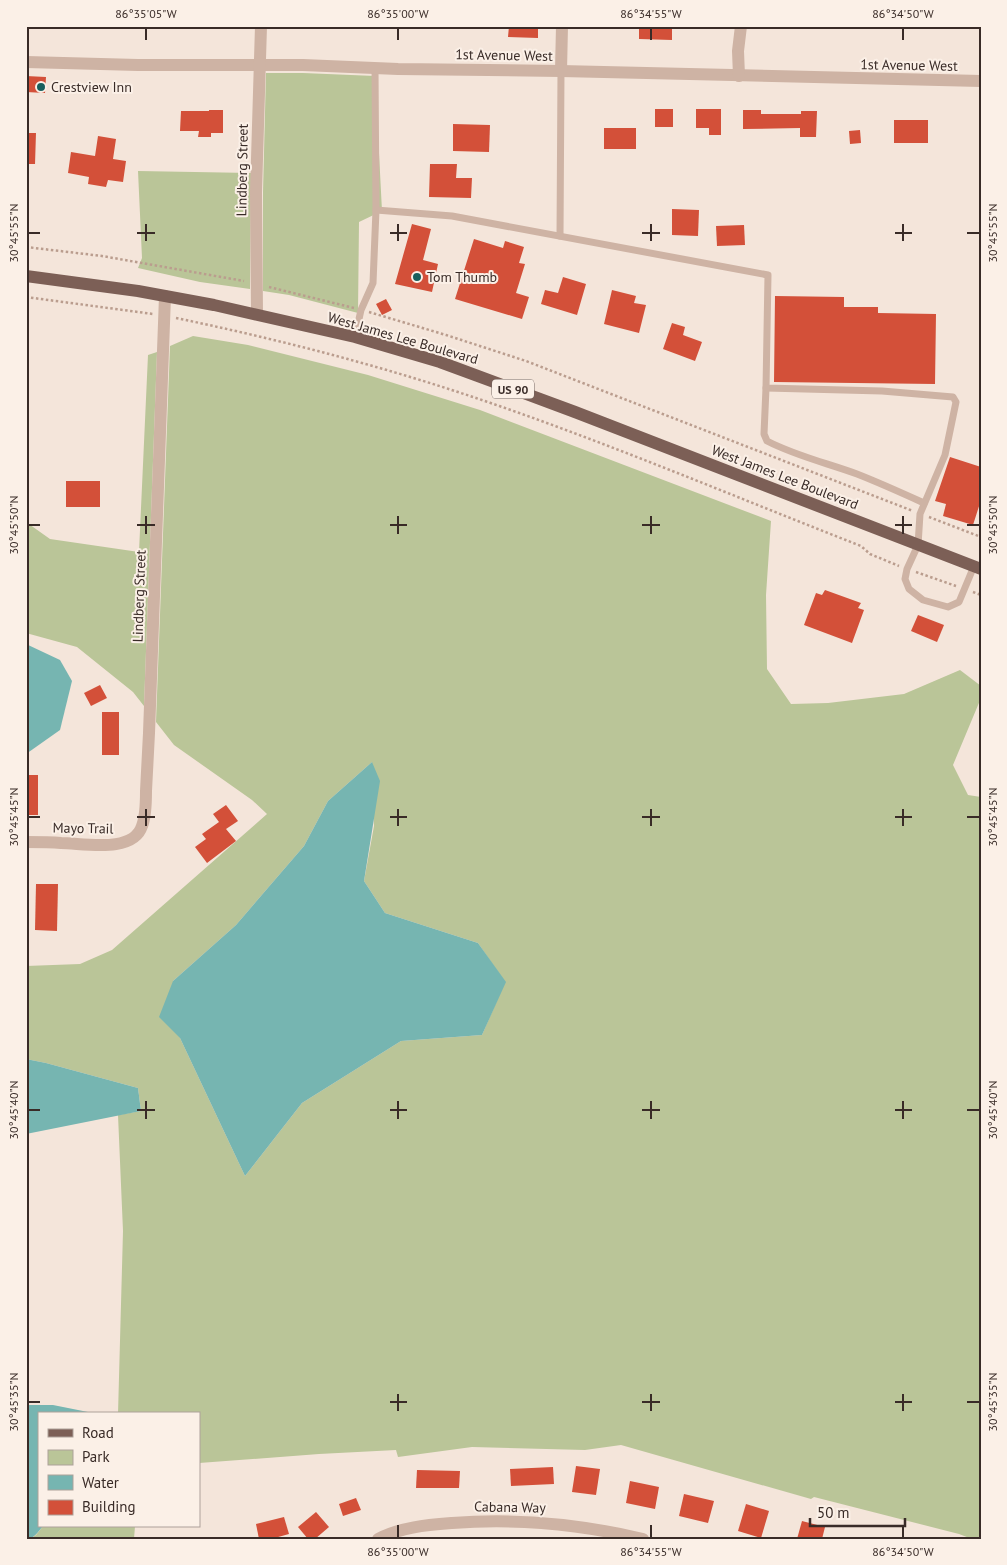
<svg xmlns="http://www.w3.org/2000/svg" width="1007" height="1565" font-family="'PT Sans',sans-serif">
	<rect width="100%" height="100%" fill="#f4e5da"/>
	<g fill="#bac598" fill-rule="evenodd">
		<path d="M266,73H303L375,76L382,211L359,222L358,313L289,295L263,291V192Z"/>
		<path d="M138,171L251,173L250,289L200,282L138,268L142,258Z"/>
		<path d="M193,336L248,345L368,375L480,410L771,521L766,595L767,669L791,704L828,703L904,694L960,670L981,686V698L953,765L968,795L981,797V1539H972L959,1534L814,1497L811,1499L621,1445L585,1450L472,1447L398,1457L396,1450L319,1454L199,1463V1414H118L123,1231L118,1115L141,1111L138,1088L46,1063L26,1059V966L80,964L112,950L267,814L252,800L174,745L156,722L170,346ZM372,762L374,826L364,881L385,913L478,943L505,982L482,1035L401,1041L302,1103L245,1176L180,1038L173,981L236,925L304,846L328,801Z"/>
		<path d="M157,352L144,706L133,692L77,647L26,633V522L50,539L139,552L148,355Z"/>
		<path d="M43,1526H135L134,1539H30L36,1535Z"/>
	</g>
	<g fill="#76b5b1">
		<path d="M26,644L60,660L72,681L60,730L26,754Z"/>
		<path d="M372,762L380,781L364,881L385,913L478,943L506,982L482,1035L401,1041L302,1103L245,1176L180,1038L159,1017L173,981L236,925L304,846L328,801Z"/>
		<path d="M26,1059L46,1063L138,1088L141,1111L26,1134Z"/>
		<path d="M26,1405H53L98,1414H39V1526H43C38,1532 34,1539 26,1539Z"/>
	</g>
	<g fill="#d35039">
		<path d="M509,26H538V38L508,37Z"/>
		<path d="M639,26H672V40L639,39Z"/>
		<path d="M26,76L46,77L45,93L26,92Z"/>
		<rect x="655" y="109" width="18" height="18"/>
		<path d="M696,109H721V135H709V128H696Z"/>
		<path d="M209,110H223V133H211V137H198L199,131H180L181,111H209Z"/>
		<path d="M743,110H761V114H801V111H817L816,137H800V128L743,129Z"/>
		<rect x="894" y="120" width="34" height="23"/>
		<path d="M453,124L490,125L489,152L453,151Z"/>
		<rect x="604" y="128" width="32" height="21"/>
		<path d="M860,130L861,143L850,144L849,131Z"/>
		<path d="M26,133H36L35,164H26Z"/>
		<path d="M98,136L116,139L113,159L126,161L123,182L108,180L106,187L88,184L89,177L68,173L71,152L95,156Z"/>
		<path d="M430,164H457L456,178H472L471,198L429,197Z"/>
		<path d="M672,209L699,210L698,236L672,235Z"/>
		<path d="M412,224L431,229L423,260L438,264L432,292L395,284Z"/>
		<path d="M744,225L745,245L717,246L716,226Z"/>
		<path d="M474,239L503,248L505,241L524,247L519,263L525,264L516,293L529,297L522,319L455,299Z"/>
		<path d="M563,277L586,284L577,315L541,304L545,290L558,293Z"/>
		<path d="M612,290L636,296L634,303L646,305L639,333L604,324Z"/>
		<path d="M775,296L844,297V307H878V313L936,314L935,384L774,382Z"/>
		<path d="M386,299L392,310L382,315L376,304Z"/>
		<path d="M672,323L685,327L683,335L702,342L695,361L663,349Z"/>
		<path d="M950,457L981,467V500L973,525L943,516L946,504L935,501Z"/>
		<rect x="66" y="481" width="34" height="26"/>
		<path d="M825,590L861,603L858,608L864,610L852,643L804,625L816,593L822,595Z"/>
		<path d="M918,615L944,625L937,642L911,631Z"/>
		<path d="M100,685L107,698L91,706L84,693Z"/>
		<rect x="102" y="712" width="17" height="43"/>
		<rect x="26" y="775" width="12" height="40"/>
		<path d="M226,805L238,821L226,829L236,841L207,863L195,847L206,839L202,834L219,822L213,814Z"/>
		<path d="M36,884H58L57,931L35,930Z"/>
		<path d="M576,1466L600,1469L596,1495L572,1492Z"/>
		<path d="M553,1467L554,1484L511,1486L510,1469Z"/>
		<path d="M417,1470L460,1471L459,1488H416Z"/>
		<path d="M630,1481L659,1487L655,1509L626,1503Z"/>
		<path d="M684,1494L714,1501L708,1523L679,1516Z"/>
		<path d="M356,1498L361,1510L343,1516L339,1504Z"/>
		<path d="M746,1504L769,1511L761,1538L738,1531Z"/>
		<path d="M316,1512L329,1527L315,1539H308L298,1527Z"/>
		<path d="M284,1517L289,1534L271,1539H259L256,1524Z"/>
		<path d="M802,1521L825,1527L822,1539H797Z"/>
	</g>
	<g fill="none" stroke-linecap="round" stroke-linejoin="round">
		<g stroke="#ba9d8e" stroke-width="2.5" stroke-dasharray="2.5 2.5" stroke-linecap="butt">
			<path d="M26,247L102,256L244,281"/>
			<path d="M269,287L354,308"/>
			<path d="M26,297L153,314"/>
			<path d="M369,312L446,335L526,361L913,511"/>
			<path d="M176,318C277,339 378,365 476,398C606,442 733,496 861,546L870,554L899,566"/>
			<path d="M929,517L981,537"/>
			<path d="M916,572L956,586"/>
			<path d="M973,592L981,595"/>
		</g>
		<g stroke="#ceb3a4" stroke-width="7">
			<path d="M376,210L452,216L768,275L766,388L882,391L953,397L956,402L945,455L920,514L918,545L907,569L905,579L909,589L923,600L948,607L959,602L974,566"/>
			<path d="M560,236L561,71"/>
			<path d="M355,337L361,310L373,283L376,210L375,68"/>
			<path d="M766,388L764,434L767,441C796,456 827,463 857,474C880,483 902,493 924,503"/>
		</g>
		<g stroke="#ceb3a4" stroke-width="12">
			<path d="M26,62L138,65H303L398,69L561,71L981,81"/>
			<path d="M561,71L562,26"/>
			<path d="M739,76L738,51L741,26"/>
			<path d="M257,314L256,192L261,26"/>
			<path d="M26,842C38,842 50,842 61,843C83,843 133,854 142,826C146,816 146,802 146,791C147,772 148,753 149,733L165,296"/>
			<path d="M378,1539C401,1527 427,1525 452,1523C517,1518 580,1524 643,1539"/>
		</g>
		<path stroke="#7c5f56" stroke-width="12" d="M26,276L138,291L214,305L355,337L440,362L575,412L981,569"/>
	</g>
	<path fill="none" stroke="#392b27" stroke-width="2" d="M146,28V40M398,28V40M651,28V40M903,28V40M146,224V241M398,224V241M651,224V241M903,224V241M28,233H40M137,233H155M390,233H407M642,233H660M895,233H912M967,233H980M146,516V534M398,516V534M651,516V534M903,516V534M28,525H40M137,525H155M390,525H407M642,525H660M895,525H912M967,525H980M146,809V826M398,809V826M651,809V826M903,809V826M28,817H40M137,817H155M390,817H407M642,817H660M895,817H912M967,817H980M146,1101V1119M398,1101V1119M651,1101V1119M903,1101V1119M28,1110H40M137,1110H155M390,1110H407M642,1110H660M895,1110H912M967,1110H980M398,1394V1411M651,1394V1411M903,1394V1411M28,1402H40M390,1402H407M642,1402H660M895,1402H912M967,1402H980M398,1525V1538M651,1525V1538M903,1525V1538"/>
	<g fill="#185f5d" stroke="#fbf0e7" stroke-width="2">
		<circle cx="41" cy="87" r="5"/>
		<circle cx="417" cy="277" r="5"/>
	</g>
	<g text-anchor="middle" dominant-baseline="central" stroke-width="4" stroke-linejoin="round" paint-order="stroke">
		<rect fill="#fbf0e7" stroke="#736661" stroke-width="1" x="492" y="379.5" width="42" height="19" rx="4"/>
		<g font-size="12" font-weight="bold" fill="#392b27">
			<text x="513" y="389">US 90</text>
		</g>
		<g font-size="14" fill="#392b27" stroke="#fbf0e7">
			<text transform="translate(504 55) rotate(1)">1st Avenue West</text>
			<text transform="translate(909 65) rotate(1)">1st Avenue West</text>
			<text transform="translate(242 170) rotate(-89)">Lindberg Street</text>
			<text transform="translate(403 338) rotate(16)">West James Lee Boulevard</text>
			<text transform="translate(785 477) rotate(21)">West James Lee Boulevard</text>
			<text transform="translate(139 596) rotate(-88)">Lindberg Street</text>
			<text transform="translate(83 828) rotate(1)">Mayo Trail</text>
			<text transform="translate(510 1507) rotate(1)">Cabana Way</text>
		</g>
		<g font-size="14" fill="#392b27" stroke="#fbf0e7" text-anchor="start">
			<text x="51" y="87">Crestview Inn</text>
			<text x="427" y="277">Tom Thumb</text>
		</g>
	</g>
	<rect width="1007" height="1565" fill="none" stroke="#fbf0e7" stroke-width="55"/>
	<rect x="38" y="1412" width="162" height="115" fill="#fbf0e7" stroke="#ada19a"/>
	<rect x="48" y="1429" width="25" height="8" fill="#7c5f56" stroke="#ada19a"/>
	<text x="82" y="1438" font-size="15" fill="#392b27">Road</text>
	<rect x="48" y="1450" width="25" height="15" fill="#bac598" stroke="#ada19a"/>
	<text x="82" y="1462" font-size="15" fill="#392b27">Park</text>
	<rect x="48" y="1475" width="25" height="15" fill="#76b5b1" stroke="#ada19a"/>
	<text x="82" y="1488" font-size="15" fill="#392b27">Water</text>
	<rect x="48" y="1500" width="25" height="15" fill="#d35039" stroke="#ada19a"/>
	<text x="82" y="1512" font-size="15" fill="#392b27">Building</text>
	<path d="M810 1518v8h95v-8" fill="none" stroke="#392b27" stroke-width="2.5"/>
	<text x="817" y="1518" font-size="15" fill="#392b27" stroke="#fbf0e7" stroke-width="4" paint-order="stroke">50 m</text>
	<rect x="28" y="28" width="952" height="1510" fill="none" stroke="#392b27" stroke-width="2"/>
	<g font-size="12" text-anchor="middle" fill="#392b27">
		<text x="146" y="18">86°35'05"W</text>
		<text x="398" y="18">86°35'00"W</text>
		<text x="651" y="18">86°34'55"W</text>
		<text x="903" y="18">86°34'50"W</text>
		<text transform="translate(14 233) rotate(-90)" y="4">30°45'55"N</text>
		<text transform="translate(993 233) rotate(-90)" y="4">30°45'55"N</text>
		<text transform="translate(14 525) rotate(-90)" y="4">30°45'50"N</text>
		<text transform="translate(993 525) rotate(-90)" y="4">30°45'50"N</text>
		<text transform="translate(14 817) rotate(-90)" y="4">30°45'45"N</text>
		<text transform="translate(993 817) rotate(-90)" y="4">30°45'45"N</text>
		<text transform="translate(14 1110) rotate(-90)" y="4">30°45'40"N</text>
		<text transform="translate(993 1110) rotate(-90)" y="4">30°45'40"N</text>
		<text transform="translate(14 1402) rotate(-90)" y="4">30°45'35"N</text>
		<text transform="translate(993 1402) rotate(-90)" y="4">30°45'35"N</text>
		<text x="398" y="1556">86°35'00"W</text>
		<text x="651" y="1556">86°34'55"W</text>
		<text x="903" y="1556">86°34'50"W</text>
	</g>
</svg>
